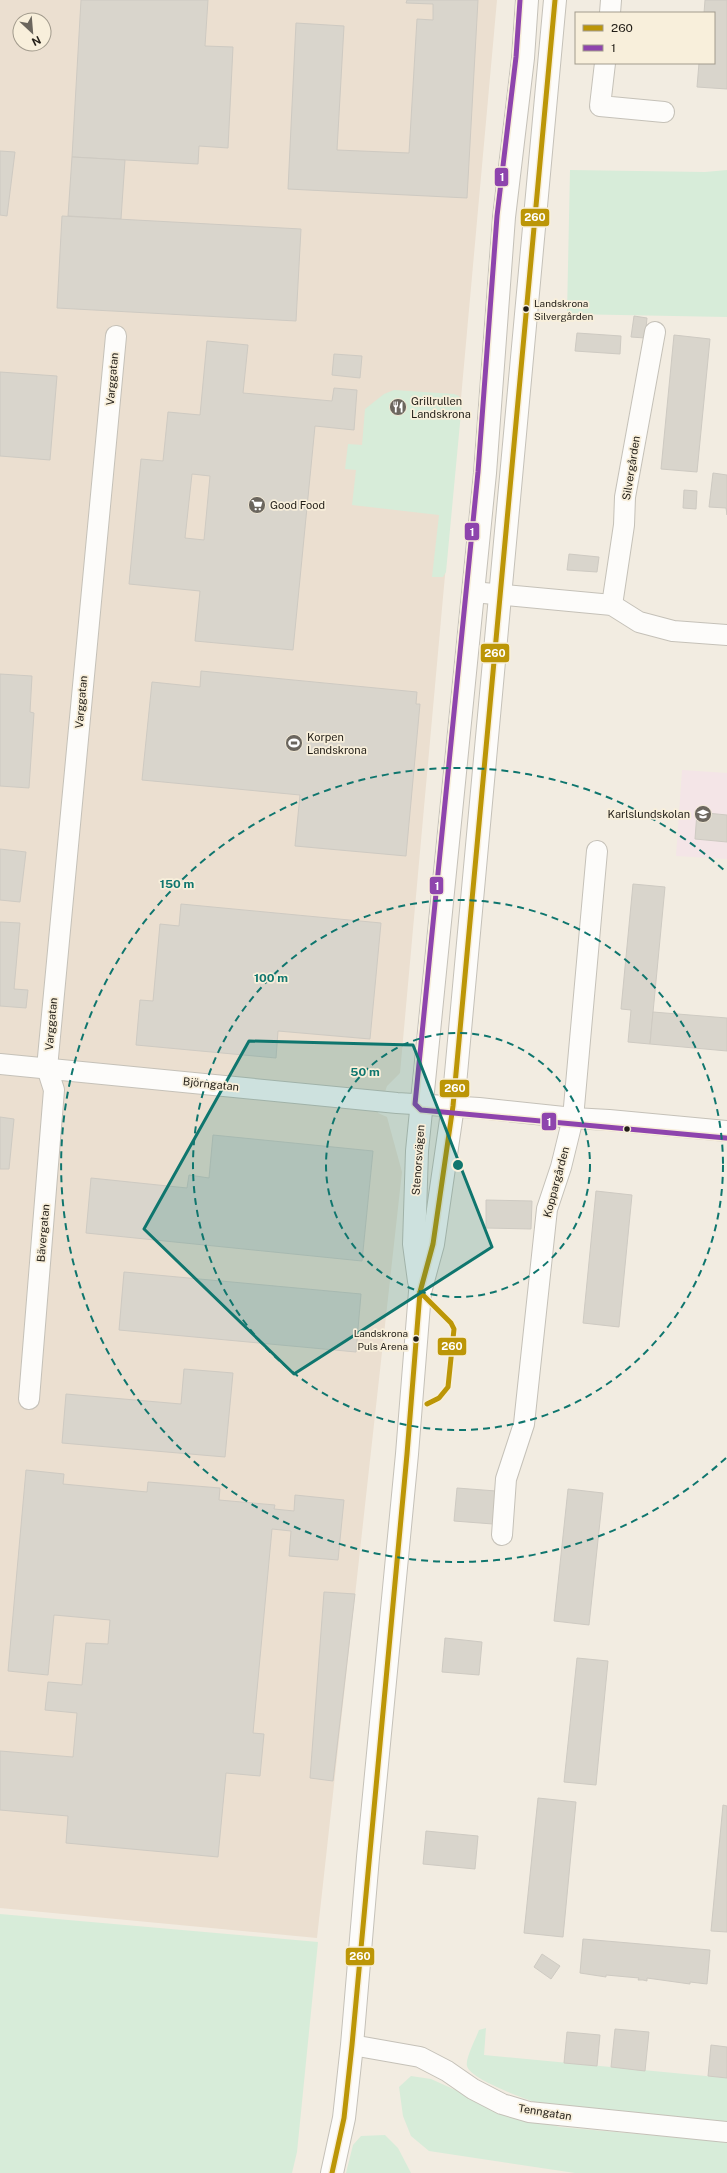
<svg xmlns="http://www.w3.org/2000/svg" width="727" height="2173" font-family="'Public Sans',sans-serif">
	<rect width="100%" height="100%" fill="#f2ece1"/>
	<path fill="#ebdfd0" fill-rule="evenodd" d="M0,0H497L400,1073L387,1086L378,1113L387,1117L402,1172L317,1938L0,1908ZM20,20H44V44H20Z"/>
	<path fill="#f4e5e7" d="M682,770L727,773V859L676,856Z"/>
	<g fill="#d7ecd9">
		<path d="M570,170L705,172L727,170V317L567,314Z"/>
		<path d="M394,390L454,394L459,396L462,402L446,572L443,577H432L439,515L352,505L356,470L345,469L348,444L362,445L365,409L384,394Z"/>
		<path d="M0,1914L318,1942L297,2152L292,2173H0Z"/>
		<path d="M486,2028L484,2055L727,2078V2122L538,2103C525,2099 470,2079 467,2066C465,2059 476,2038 479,2030Z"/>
		<path d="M411,2076L431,2079L504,2112L560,2127L727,2142V2173H575L429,2151L411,2136L403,2116L399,2087Z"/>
		<path d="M385,2135L398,2148L411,2173H346L353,2145L361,2136Z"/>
	</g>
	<g fill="#d9d5cc" stroke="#cecac2" fill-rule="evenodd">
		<path d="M81,0H208L205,46L233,47L228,148L199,146L198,164L72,157Z"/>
		<path d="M407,0H478L467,198L288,189L296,23L344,26L337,150L409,153L417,19L433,20V4L406,3Z"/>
		<path d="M705,0H727V89L697,87L699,63H714V13H704Z"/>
		<path d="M0,151L15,152L7,216L0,215Z"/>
		<path d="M72,157L125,160L121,219L68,216Z"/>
		<path d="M62,216L301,229L296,321L57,308Z"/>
		<path d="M634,316L647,318L645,338L631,337Z"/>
		<path d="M577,333L621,336L620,354L575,351Z"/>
		<path d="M674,335L710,339L697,472L661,469Z"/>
		<path d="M207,341L248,345L243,393L332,401L334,388L357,390L354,430L315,426L293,650L195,641L200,591L129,584L141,459L163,461L168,412L200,415ZM192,474L210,476L204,540L185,538Z"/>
		<path d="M334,354L362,356L360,378L332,375Z"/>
		<path d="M0,372L57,376L50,460L0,456Z"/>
		<path d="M713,473L727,475V515L726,508L709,507Z"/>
		<path d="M684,490L697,491L696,509L683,508Z"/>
		<path d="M569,554L599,557L597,572L567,570Z"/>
		<path d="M201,671L417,692L416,704H420L406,856L295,846L300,795L142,780L152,682L200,687Z"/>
		<path d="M0,674L32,676L30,712L34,713L29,788L0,786Z"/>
		<path d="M697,812L727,815V842L695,839Z"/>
		<path d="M0,849L26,852L20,902L0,900Z"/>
		<path d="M633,884L665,887L650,1044L628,1042L631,1010L621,1009Z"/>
		<path d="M181,904L381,923L370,1039L278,1031L276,1058L136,1045L140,1000L153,1001L160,924L179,926Z"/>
		<path d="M0,922L20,923L14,989L28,990L26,1008L0,1006Z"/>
		<path d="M653,1012L727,1018V1051L650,1044Z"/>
		<path d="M0,1117L14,1119L9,1169H0Z"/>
		<path d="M213,1135L373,1151L362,1261L86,1233L91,1178L187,1188L189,1175L209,1178Z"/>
		<path d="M596,1191L632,1195L619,1327L583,1323Z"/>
		<path d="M486,1200L532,1201L531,1229L486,1228Z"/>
		<path d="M124,1272L361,1294L356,1352L119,1330Z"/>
		<path d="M184,1369L233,1373L225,1457L62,1443L66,1394L181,1404Z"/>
		<path d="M26,1470L64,1474L63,1484L147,1492L148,1482L220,1488L219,1500L275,1505L274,1509L294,1511L295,1495L344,1500L338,1560L289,1556L291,1531L272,1529L253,1733L264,1734L260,1776L226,1773L218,1857L66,1843L68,1816L0,1810V1751L73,1757L77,1713L45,1710L48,1682L82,1685L86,1643L108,1644L110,1620L54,1615L48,1675L8,1671Z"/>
		<path d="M457,1488L496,1491L493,1524L454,1521Z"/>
		<path d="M568,1489L603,1493L589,1625L554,1621Z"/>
		<path d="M324,1592L355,1594L333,1781L310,1778Z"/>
		<path d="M445,1638L482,1642L479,1675L442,1672Z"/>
		<path d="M577,1658L608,1661L596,1785L564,1782Z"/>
		<path d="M538,1798L576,1802L563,1937L524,1933Z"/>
		<path d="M723,1805L727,1806V1932L711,1931Z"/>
		<path d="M426,1831L478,1836L475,1869L423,1864Z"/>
		<path d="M583,1939L710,1950L707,1984L690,1982V1984L647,1978V1981L643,1980H638L639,1978L606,1975V1977L580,1973Z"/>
		<path d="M542,1954L560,1966L551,1979L534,1967Z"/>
		<path d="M615,2029L649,2032L645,2071L611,2067Z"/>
		<path d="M567,2032L600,2035L597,2066L564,2063Z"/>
		<path d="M711,2045L727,2047V2078L708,2076Z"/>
	</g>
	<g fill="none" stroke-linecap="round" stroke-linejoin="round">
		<g stroke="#c5c1b8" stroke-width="22">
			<g id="street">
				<path d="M610,13L611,0"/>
				<path d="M605,63L600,106L664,112"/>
				<path d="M473,592L612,605L639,622L673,631L727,635"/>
				<path d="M612,605L624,525L625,497L655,332"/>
				<path d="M0,1064L397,1103L479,1108L573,1118L609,1120L727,1131"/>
				<path d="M29,1399L54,1090L47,1068L116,336"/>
				<path d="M502,1535L506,1479L524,1424L547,1209L561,1167L573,1118L597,851"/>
				<path d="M352,2045L420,2057L447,2071L473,2089L502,2104L529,2112L727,2132"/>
			</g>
		</g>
		<g stroke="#c5c1b8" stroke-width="24">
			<g id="secondary">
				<path d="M419,1281L414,1244L417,1151L485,473L504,217L523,58L527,0"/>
				<path d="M332,2173L344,2118L352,2045L368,1857L407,1454L420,1292L433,1244L453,1106L555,0"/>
			</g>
		</g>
		<use href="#street" stroke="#fdfcfa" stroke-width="20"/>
		<use href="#secondary" stroke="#fdfcfa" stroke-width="22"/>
		<g stroke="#f8efdb" stroke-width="8">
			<g id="bus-1">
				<path d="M420,1292L451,1323L454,1329L448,1387L439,1398L427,1404"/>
				<path d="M332,2173L344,2118L352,2045L407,1454L420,1292L433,1244L453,1106L555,0"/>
			</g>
		</g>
		<g stroke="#f8efdb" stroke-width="8">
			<path id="bus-2" d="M520,0L516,57L497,216L478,472L415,1104L421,1110L726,1138"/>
		</g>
		<use href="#bus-1" stroke="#bc9607" stroke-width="5"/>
		<use href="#bus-2" stroke="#8e44ad" stroke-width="5"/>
	</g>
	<path fill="#0f766e" fill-opacity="0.2" stroke="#0f766e" stroke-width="3" stroke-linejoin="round" d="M249,1041L413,1045L492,1247L294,1374L144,1229Z"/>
	<g fill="none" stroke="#0f766e" stroke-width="2" stroke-dasharray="7 5">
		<circle cx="458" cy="1165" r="132"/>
		<circle cx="458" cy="1165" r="265"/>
		<path d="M726 1458A397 397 0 1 1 726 872"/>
	</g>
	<defs>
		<g id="restaurant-disc" transform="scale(0.9)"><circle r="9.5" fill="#6b665e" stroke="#f8efdb"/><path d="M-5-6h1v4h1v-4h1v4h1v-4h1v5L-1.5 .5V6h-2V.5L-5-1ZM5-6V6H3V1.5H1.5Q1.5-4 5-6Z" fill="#fff"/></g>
		<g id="supermarket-disc" transform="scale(0.9)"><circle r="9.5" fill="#6b665e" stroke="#f8efdb"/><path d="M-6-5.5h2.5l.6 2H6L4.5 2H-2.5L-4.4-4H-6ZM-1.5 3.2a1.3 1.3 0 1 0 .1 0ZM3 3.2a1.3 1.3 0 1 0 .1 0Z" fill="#fff"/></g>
		<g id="stadium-disc" transform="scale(0.9)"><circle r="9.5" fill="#6b665e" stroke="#f8efdb"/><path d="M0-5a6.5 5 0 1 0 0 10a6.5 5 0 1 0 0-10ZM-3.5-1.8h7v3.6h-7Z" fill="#fff"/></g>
		<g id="school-disc" transform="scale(0.9)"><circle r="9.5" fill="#6b665e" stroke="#f8efdb"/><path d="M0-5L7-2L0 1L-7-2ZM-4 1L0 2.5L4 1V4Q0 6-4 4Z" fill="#fff"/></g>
	</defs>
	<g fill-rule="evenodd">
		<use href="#restaurant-disc" x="398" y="407"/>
		<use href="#supermarket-disc" x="257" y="505"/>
		<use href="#stadium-disc" x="294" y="743"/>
		<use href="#school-disc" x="703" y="814"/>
	</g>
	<g fill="#221e17" stroke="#f8efdb" stroke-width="1.5">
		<circle cx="526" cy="309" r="3.5"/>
		<circle cx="627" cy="1129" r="3.5"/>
		<circle cx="416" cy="1339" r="3.5"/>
	</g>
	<g text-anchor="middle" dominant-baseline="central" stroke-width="3.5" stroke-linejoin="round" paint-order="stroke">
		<g font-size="10" fill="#221e17" stroke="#f8efdb" text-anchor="start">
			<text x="534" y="303">Landskrona<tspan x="534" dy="13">Silvergården</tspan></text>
			<text x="408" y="1333" text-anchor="end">Landskrona<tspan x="408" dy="13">Puls Arena</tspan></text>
		</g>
		<g font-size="11" fill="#221e17" stroke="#f8efdb">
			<text transform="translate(112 379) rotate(-85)">Varggatan</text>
			<text transform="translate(631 468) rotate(-81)">Silvergården</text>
			<text transform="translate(81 702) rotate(-85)">Varggatan</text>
			<text transform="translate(51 1024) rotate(-85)">Varggatan</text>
			<text transform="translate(211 1084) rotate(6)">Björngatan</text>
			<text transform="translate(418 1160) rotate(-86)">Stenorsvägen</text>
			<text transform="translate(556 1182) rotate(-75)">Koppargården</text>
			<text transform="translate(43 1233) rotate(-85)">Bävergatan</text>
			<text transform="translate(545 2112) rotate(9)">Tenngatan</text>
		</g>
		<g font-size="11" fill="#221e17" stroke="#f8efdb" text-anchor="start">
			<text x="411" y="401">Grillrullen<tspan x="411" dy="13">Landskrona</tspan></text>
			<text x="270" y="505">Good Food</text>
			<text x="307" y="737">Korpen<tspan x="307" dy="13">Landskrona</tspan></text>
			<text x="690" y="814" text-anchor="end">Karlslundskolan</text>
		</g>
	</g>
	<circle cx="458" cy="1165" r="6" fill="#0f766e" stroke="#f8efdb" stroke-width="2"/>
	<g font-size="12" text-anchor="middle" font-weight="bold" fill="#0f766e" stroke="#f8efdb" stroke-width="3.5" stroke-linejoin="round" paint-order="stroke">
		<text x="177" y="888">150 m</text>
		<text x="271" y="982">100 m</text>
		<text x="365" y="1076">50 m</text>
	</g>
	<g stroke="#f8efdb" stroke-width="1.5">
		<rect x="494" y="167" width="15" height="20" rx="4" fill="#8e44ad"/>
		<rect x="520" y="208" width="30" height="19" rx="4" fill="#bc9607"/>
		<rect x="464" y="522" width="16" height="19" rx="4" fill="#8e44ad"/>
		<rect x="480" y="643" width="30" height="20" rx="4" fill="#bc9607"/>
		<rect x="429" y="876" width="15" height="19" rx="4" fill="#8e44ad"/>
		<rect x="439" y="1079" width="31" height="19" rx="4" fill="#bc9607"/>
		<rect x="541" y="1112" width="16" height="19" rx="4" fill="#8e44ad"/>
		<rect x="437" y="1337" width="30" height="19" rx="4" fill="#bc9607"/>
		<rect x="345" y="1947" width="30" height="19" rx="4" fill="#bc9607"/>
	</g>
	<g font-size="11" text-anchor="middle" font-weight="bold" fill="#fff">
		<text x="502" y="181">1</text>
		<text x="535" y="221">260</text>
		<text x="472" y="536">1</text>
		<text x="495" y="657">260</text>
		<text x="437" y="890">1</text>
		<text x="455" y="1092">260</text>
		<text x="549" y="1126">1</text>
		<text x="452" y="1350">260</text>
		<text x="360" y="1960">260</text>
	</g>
	<rect x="575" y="12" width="140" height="52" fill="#f8efdb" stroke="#a29b8d"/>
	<rect x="583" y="25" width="20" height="6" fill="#bc9607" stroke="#a29b8d"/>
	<text x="611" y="32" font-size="12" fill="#221e17">260</text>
	<rect x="583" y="45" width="20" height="6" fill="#8e44ad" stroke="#a29b8d"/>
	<text x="611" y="52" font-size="12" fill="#221e17">1</text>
	<g transform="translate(32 32) rotate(154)"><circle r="19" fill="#f8efdb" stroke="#a29b8d"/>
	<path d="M0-3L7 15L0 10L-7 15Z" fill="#6b665e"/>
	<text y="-6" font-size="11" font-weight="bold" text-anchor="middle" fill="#221e17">N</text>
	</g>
</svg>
